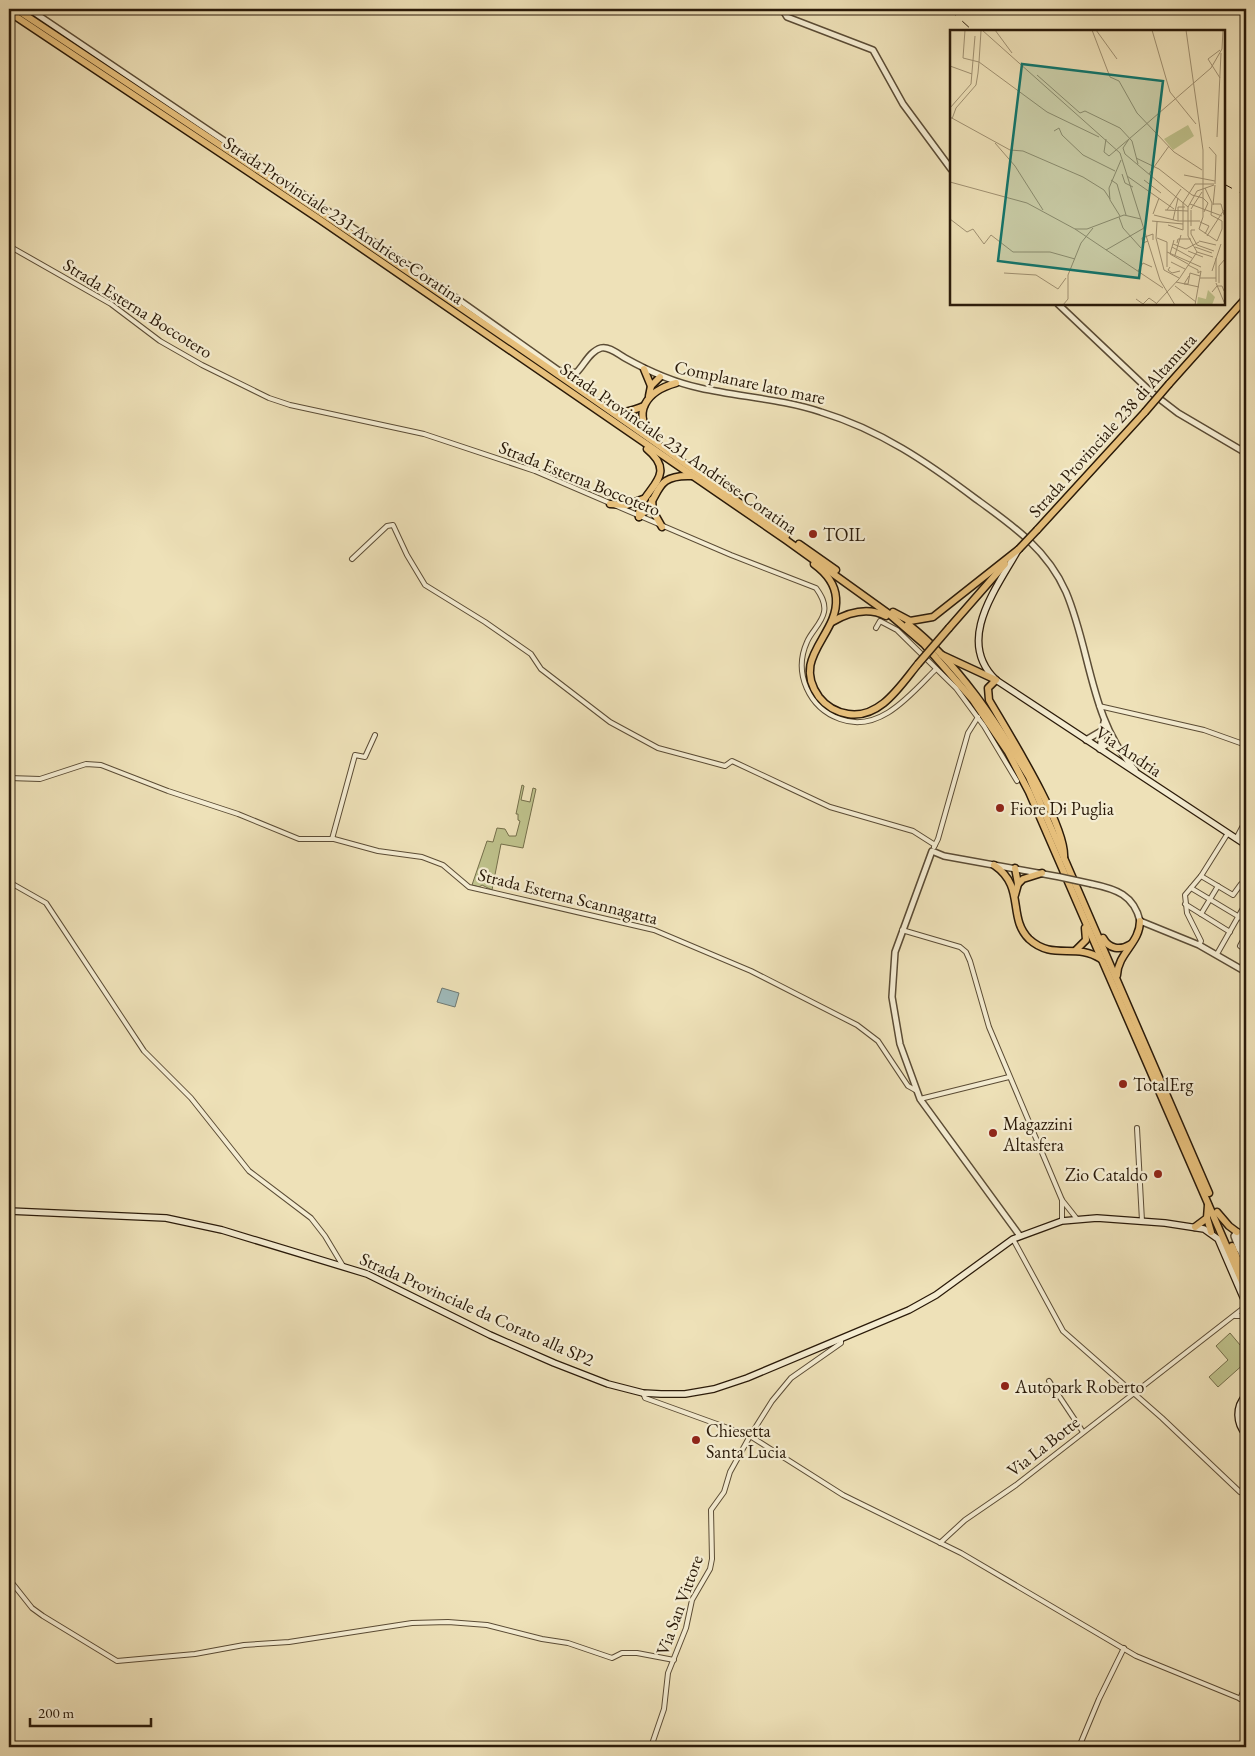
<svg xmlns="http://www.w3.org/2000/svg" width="1255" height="1756" font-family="'EB Garamond',serif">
	<rect width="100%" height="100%" fill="#eee1b8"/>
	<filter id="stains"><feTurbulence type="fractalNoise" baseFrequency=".004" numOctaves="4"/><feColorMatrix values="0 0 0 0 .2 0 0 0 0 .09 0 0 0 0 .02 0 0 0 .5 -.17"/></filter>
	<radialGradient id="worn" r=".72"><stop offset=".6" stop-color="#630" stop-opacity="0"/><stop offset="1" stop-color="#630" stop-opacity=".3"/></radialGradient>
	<g fill="#bec18b" stroke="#746e4a">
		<path d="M522,785L524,786L521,800L530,802L533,788L536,789L523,848L501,844L492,890L482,885L479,887L472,885L487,841L493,842L497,828L505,829L509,836H516L520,821L518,820V814H516Z"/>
		<path d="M1230,1333L1246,1352V1362L1218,1387L1209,1377L1228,1360L1216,1346Z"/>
	</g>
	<path fill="#9fbaba" stroke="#707a73" d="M442,988L459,993L455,1007L437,1002Z"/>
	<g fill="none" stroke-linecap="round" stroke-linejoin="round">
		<g stroke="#5b4c35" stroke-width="6">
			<g id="minor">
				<path d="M9,246L111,304L160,341L202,365L269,398L290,405L424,434L535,471L731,555L816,588C821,595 826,603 824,612C822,623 811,632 807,642C793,673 809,708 840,719C880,734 912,693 936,669"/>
				<path d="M352,559L387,526L393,525L407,555L425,585L485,622L531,654L541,669L610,722L658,748L725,766L732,761L830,807L913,831L935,845"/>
				<path d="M876,628L880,621L897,630L956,688L984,726L1017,781"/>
				<path d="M1099,706L1204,730L1246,745"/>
				<path d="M9,778L40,779L86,764L101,765L168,791L238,814L299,839H334L378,851L422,857L443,865L469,887L654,930L751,971L857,1025L878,1041L908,1086L917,1091"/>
				<path d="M332,839L355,755L365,757L375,735"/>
				<path d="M1236,839L1246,820"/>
				<path d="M1239,840L1246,826"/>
				<path d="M934,847L938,839L968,733L978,717"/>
				<path d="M1201,876L1233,895L1241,884L1246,887"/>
				<path d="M9,882L46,903L144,1051L191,1098L249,1171L311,1218L325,1236L343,1266"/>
				<path d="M1191,888L1246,921"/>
				<path d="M1185,904L1230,932"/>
				<path d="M1201,914L1218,886"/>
				<path d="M902,930L960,947L966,952L970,961L989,1027L1062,1200L1077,1219"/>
				<path d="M1246,935L1240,946L1246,950"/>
				<path d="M1199,945L1201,941L1187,913L1185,895L1201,876L1228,833"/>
				<path d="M1217,954L1246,903"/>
				<path d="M920,1099L1009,1077"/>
				<path d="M1137,1128L1142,1221"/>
				<path d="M1062,1200V1221"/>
				<path d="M1013,1239L1063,1331L1162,1418L1240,1492"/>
				<path d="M1235,1316H1246"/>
				<path d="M1049,1381L1083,1432"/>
				<path d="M643,1393L645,1398L750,1436L843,1495L961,1553L1136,1656L1246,1701"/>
				<path d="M940,1543L965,1520L1016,1485L1246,1306"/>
				<path d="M9,1579L32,1608L43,1616L117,1661L195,1654L244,1645L289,1642L412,1623L448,1622L487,1625L542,1639L568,1643L612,1658L622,1653H637L674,1660"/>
				<path d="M1240,1699L1246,1685"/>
				<path d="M651,1747L664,1709L668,1673L686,1628L692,1600L710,1569L712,1559L711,1510L724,1492L730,1472L750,1436L772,1401L791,1378L841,1343V1339"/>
				<path d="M1079,1747L1099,1699L1124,1648"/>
			</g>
		</g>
		<g stroke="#5b4c35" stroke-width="8">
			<g id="tertiary">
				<path d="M29,9L445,290L558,370L568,374L577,372C584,365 590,351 601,348C609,346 618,354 625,358C650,372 672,382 700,388C740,397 782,399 821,412C880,430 927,462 976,499C1012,525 1047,549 1066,592C1091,651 1090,720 1135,770"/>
				<path d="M782,9L787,17L873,50L903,104L951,169"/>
				<path d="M1058,304L1152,393L1178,413L1246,453"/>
				<path d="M1086,740L1103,730"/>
				<path d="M1100,749L1104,722"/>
				<path d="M1100,749L1109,743L1110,735"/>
				<path d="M1092,884C1116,889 1134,895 1140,921L1199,945L1246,972"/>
				<path d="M1020,1236L920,1099L900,1044L892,997L895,952L932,851L944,856L1060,877"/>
				<path d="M1239,1249L1234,1236L1237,1232L1246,1234"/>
			</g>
		</g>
		<g stroke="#2a1a09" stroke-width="8">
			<g id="secondary">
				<path d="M1018,550C996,589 955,641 996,680L1246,845"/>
				<path d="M9,1211L166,1218L222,1230L367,1274L490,1335L554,1363L608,1384L643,1393L661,1394H685L714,1389L747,1378L909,1310L936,1295L1013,1239L1062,1221L1097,1218L1165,1223L1204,1229L1218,1239L1246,1304"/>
				<path d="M1237,1232L1241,1252L1246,1264"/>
				<path d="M1246,1395C1235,1407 1236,1423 1246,1435"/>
			</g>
		</g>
		<g stroke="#2a1a09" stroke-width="9">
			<g id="primary">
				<path d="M1169,384L1246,298"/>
				<path d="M1037,530L1145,412"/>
			</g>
		</g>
		<g stroke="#2a1a09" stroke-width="9">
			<g id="trunk">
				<path d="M16,9C275,181 534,354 786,536"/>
				<path d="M9,12L319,219L786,540L889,614L924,644L973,700L1008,752L1029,792L1246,1291"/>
				<path d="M644,369L651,386L649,396"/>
				<path d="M651,386L660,377"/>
				<path d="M610,407C621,415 632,411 644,406"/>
				<path d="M654,438C630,413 647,391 676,383"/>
				<path d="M652,500L653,511L662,527"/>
				<path d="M610,504L627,505L643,499"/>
				<path d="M639,517C637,490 682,478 647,449"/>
				<path d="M639,517C663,498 650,474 692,476"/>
				<path d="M799,544L836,570"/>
				<path d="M814,564C825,572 835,584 836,598C839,635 790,657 819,697C826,706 836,712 848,714C880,719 900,686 918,664"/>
				<path d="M893,612L910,621L933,617L1019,549"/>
				<path d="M832,622C849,612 868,607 886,616"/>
				<path d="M908,624C959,664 996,722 1029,777L1209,1193"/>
				<path d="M949,628L1005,564"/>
				<path d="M942,655L996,680L988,688L989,700C1007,731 1067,826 1064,858"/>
				<path d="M994,865C1026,887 1007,917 1029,939C1053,961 1075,942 1101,959"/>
				<path d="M1018,884L1023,879L1042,873"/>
				<path d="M1015,895L1018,884L1015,868"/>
				<path d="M1103,938C1109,949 1120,951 1131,944"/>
				<path d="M1076,950L1086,940L1085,928"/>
				<path d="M1117,975C1118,953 1140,943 1140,921"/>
				<path d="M1217,1212L1229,1226L1237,1232"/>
				<path d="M1207,1218L1211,1232"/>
				<path d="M1195,1227L1207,1218L1208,1205"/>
				<path d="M1232,1246L1246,1279"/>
			</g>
		</g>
		<use href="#minor" stroke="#f4ecd1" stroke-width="4"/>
		<use href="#tertiary" stroke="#f4ecd1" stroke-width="5"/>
		<use href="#secondary" stroke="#f4ecd1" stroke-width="5.5"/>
		<use href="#primary" stroke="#e7c07c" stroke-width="6"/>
		<use href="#trunk" stroke="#e7c07c" stroke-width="6"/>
		<g stroke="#2a1a09" stroke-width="1" stroke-dasharray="9 9" stroke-linecap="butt">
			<path d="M949,9L973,31"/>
			<path d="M1224,184L1246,196"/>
		</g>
		<g stroke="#5b4c35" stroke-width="8" stroke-linecap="butt">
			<path id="tertiary-bridge" d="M1060,877L1092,884"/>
		</g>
		<g stroke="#2a1a09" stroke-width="9" stroke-linecap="butt">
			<g id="primary-bridge">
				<path d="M1145,412L1169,384"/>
				<path d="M1019,549L1037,530"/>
			</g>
		</g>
		<g stroke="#2a1a09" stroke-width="9" stroke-linecap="butt">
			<path id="trunk-bridge" d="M918,664L949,628"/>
		</g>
		<use href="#tertiary-bridge" stroke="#f4ecd1" stroke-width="5"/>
		<use href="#primary-bridge" stroke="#e7c07c" stroke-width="6"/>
		<use href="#trunk-bridge" stroke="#e7c07c" stroke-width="6"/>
	</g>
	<g fill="#8f2418" stroke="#f4ecd1" stroke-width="2">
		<circle cx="813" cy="534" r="5"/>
		<circle cx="1000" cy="808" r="5"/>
		<circle cx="1123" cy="1084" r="5"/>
		<circle cx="993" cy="1133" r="5"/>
		<circle cx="1158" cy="1174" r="5"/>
		<circle cx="1005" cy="1386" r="5"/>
		<circle cx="696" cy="1440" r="5"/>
	</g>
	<g text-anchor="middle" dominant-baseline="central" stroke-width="4.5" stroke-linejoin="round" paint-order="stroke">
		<g font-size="18" fill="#2a1a09" stroke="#f4ecd1">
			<text transform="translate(344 220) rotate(34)">Strada Provinciale 231 Andriese-Coratina</text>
			<text transform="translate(138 308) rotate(32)">Strada Esterna Boccotero</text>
			<text transform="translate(750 382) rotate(12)">Complanare lato mare</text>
			<text transform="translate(1112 425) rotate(-48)">Strada Provinciale 238 di Altamura</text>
			<text transform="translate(679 448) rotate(35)">Strada Provinciale 231 Andriese-Coratina</text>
			<text transform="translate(580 478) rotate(22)">Strada Esterna Boccotero</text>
			<text transform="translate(1129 751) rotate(34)">Via Andria</text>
			<text transform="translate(568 896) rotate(14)">Strada Esterna Scannagatta</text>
			<text transform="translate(477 1309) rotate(24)">Strada Provinciale da Corato alla SP2</text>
			<text transform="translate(1043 1446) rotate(-38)">Via La Botte</text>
			<text transform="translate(679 1605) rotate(-70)">Via San Vittore</text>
		</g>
		<g font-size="18" fill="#2a1a09" stroke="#f4ecd1" text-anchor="start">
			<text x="823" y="534">TOIL</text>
			<text x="1010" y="808">Fiore Di Puglia</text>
			<text x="1133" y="1084">TotalErg</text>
			<text x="1003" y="1123">Magazzini<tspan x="1003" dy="21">Altasfera</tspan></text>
			<text x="1148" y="1174" text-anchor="end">Zio Cataldo</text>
			<text x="1015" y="1386">Autopark Roberto</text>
			<text x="706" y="1430">Chiesetta<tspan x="706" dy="21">Santa Lucia</tspan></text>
		</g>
	</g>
	<g transform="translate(950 30)">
		<rect width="275" height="275" fill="#eee1b8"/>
		<path d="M238,95L244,106L223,120L214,109ZM258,260L265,267L262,275H247L248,267L256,269Z" fill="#bec18b"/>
		<path fill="none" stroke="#a09172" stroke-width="1" d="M32,0L170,123L210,250L225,275M45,0L62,23M142,0L160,47L169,51L187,83L224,122L252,140M146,0L167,29M202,0L220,62L246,94M236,0L253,120V187L249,199M31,1L29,32L97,82L149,107M0,36L22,44M87,45L130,83L135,81L170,98L182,111L188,134M270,48L258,29L270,20M0,78L21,54L25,6M0,87L60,120L73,121L133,147L154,160L160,169M2,89L6,78L26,55L28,43L29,32L13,28L15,0M104,101L109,98L112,105L133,125L165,141M267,107L271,23M156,109L154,122L159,126L179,109M45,113L65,136L93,180M259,117L266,125L265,154M186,128L209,139L242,165L253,168L258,173L254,182M172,144L175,153L183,157M199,144L219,116M234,145L265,151M177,146L224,179M161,150L167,154L176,185M194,150L211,163M0,152L77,173L125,199H137L174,185L191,189M240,174L272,186M263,174H271L274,185M263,175L265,155M238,177L175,124L173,118L179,109L261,38L272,19L273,0M241,179L252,162M215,180L238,181M217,180L231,159M241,180V196M203,184L209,168M204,185L228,191H250M170,186L160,170L159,158L171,130M169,187L173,198L191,218M0,189L17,202L23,199L34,214L41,205L63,222H100L125,229M223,190L228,168M202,191L233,194M228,191V177H235M250,192L259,196L255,204M218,195L233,200M125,199L213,258M249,199L267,211L272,199V191L261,185L262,173L255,158M233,200V173L245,154H264M245,200H241V204L247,215L264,221M257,206L274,180M206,208L214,240M206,208L207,192M207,208L217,212V237M224,210L220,224L238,234M198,211L193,213L192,208L203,204V210M249,211L266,215M227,213L228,209H241M223,214L236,219L249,212M222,217L242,228M245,217L262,223M156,220L194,198M238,221L253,227M217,222L251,237M225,225L231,205M263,227L247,222L238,206V177L247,161L264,155M221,232L235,239M238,235L248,240V243L251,241L245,275M220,237L218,240L222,243L230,241M214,240L229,248M188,241L193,233L202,237M262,241L271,214M54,243L86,245L108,259L116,248M239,246L234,254H238L240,243L250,246M250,248H266M229,249L247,222M226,252L249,257M266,252V228M266,253L274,272M269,253V236L275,229M225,256L246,272M262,262L267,256H272L274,261M186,269L193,274L199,268L206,273M113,275L118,269V245L131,213L143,198M205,275L229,249"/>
		<path fill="#0f766e" fill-opacity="0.15" stroke="#0f766e" stroke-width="2.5" d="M72,34L213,51L189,248L48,231Z"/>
		<rect width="275" height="275" fill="none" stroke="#2a1a09" stroke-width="2.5"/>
	</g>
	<rect width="1255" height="1756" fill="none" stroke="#eee1b8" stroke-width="30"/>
	<rect x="10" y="10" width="1235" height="1736" fill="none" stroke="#2a1a09" stroke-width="2.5"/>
	<rect x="15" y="15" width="1225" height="1726" fill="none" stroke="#2a1a09"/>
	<path d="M30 1718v8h121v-8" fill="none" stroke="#2a1a09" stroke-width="2.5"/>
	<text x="38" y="1718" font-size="15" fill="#2a1a09" stroke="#f4ecd1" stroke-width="4" paint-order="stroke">200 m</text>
	<rect width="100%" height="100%" filter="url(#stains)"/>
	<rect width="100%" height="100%" fill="url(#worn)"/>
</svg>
